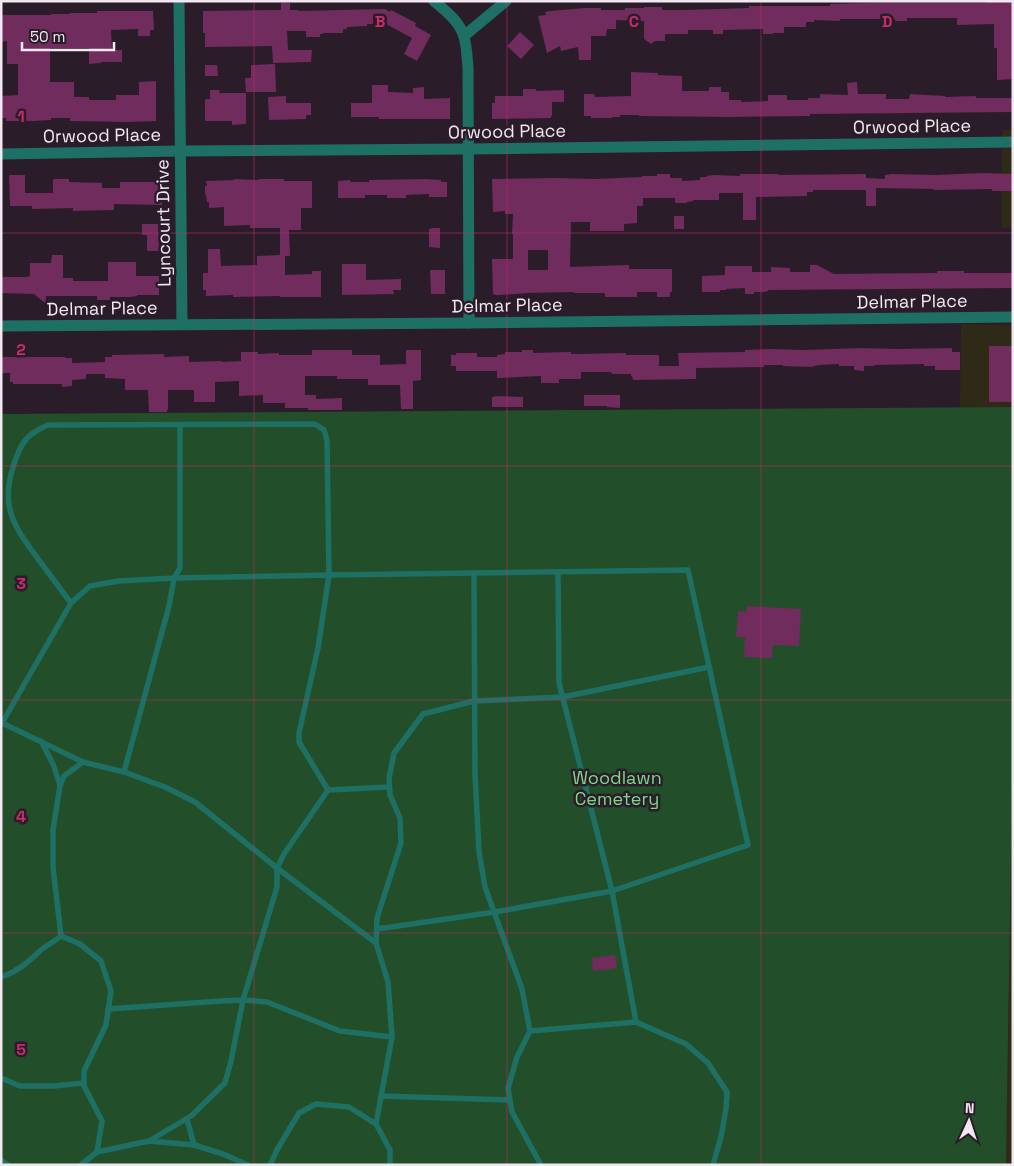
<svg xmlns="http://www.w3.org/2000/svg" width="1014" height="1166" font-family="'Space Grotesk',sans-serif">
	<rect width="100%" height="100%" fill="#2b1c2a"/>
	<g fill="#2f2918">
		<path d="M1002,130H1013V293L1012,228H1001Z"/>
		<path d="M961,324L1013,325V407H960Z"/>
		<path d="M1012,735L1013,1165H1006Z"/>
	</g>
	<path fill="#224f29" d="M1013,407V717L1006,1165H1V414Z"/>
	<g fill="#702c5c" fill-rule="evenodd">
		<path d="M986,1H1013V79L997,80V48H994V24L957,25V18H907V21H895V19H840V21L814,20V22H806V27H784V33H773V34H763V29L723,30V34H713V30H688V34H665V41H655L651,44L644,39V21L616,20V29H607L606,36H591V60H579L578,47L561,51L560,46L547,53L538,16L546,15L545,12L550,11L585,8H601V10H625V8H644V7H662V10H683L749,8V6H830V4L867,3H986Z"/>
		<path d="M281,3H290V10H298V11L385,9L390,12L391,10L416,23L415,26L431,35L417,61L404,54L412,38L373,17V24H367V26L347,27V29H343V33H323V34H320V37H306V31H287L288,50H312L311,62L273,63L272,46L205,47V33H203V11L281,10Z"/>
		<path d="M97,11H153L154,30H150V36H138V29L111,30L112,50H122V62H101V63L89,64V48H50V82H74V97H89V100H116V95H139V82L156,81V121L128,122L70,121V118H51V120L33,121H6V118H1V96L18,95V64H7V41L1,42V15H51V14H70V13H97Z"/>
		<path d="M520,32L534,45L521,59L507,46Z"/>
		<path d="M275,64L276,92H246L245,78H251V65Z"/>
		<path d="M205,65H217L218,76H205Z"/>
		<path d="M631,72L658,73V75L682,76V91H709V87H721V92H729V100H741V102L768,101V95H787V100H808V98H820V94L848,95L847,83L857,82L858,94H886V99H909L910,94L945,96V97L976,96V98H1013V112L810,114V116L729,117L639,116V115H620V117H612V118H591V116H584V94H594L595,97L631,96Z"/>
		<path d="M372,85H388V92L413,93V88L424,87V99L450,98V119H379V117H351V103H372Z"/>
		<path d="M523,89H536V91L564,90V102H552V116H551V118L492,119V103H495V96H523Z"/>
		<path d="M210,90H220L219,93H246V124L232,125V121H205V99H210Z"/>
		<path d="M286,96V103H311V115H306V119L269,120L268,97Z"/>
		<path d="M982,173L1013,174V191H992V189L934,190V189L876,188V206H866V190H813V192H807V196L756,197V220H743V193H719V200H693V201L687,202V203H675V198H643V206H637V223L624,224V231H590V222H571L570,267L629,265V269H672V292H670V297H657V292H637V297H605V293H574V292L528,293L499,295H495L494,294H493L492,259H513V234H512L513,214H505V211L493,212L492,179L556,178L595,179L642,177V176H657V174H670V178H682V181L700,180V177H707V176L714,175L740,176V174H778V175L866,174V178L885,179V175L892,174L935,175ZM528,250H548V270H528Z"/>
		<path d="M9,175H25V193H53V179H69V182L102,183V188H120V182H161L162,205L114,204V210L73,211V208L32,209V206H10Z"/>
		<path d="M234,179L258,180V179H284V181H312V208H301V230H289L290,256H285V275L312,274V271H321V297H280V296L233,297V295L206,296V290H203V273H208V249H220L221,266L257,265V256L280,255V228H250V225L224,226V207L209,208V202H207L206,195H205V186H207L206,181L234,180Z"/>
		<path d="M425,179L441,180V182H447V197H429V194L406,195V198H387V195H365V198H338V181L350,180V182H369V180Z"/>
		<rect x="674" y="216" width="10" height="13"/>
		<path d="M142,224H158L159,251H147V235H142Z"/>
		<path d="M433,228H440V248L429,247V229Z"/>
		<path d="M52,255H63V278H73V281H108V262H136V276H159V295H137V296L130,297H110V300H97V296H46V304L34,294L1,293V277H27L30,276V263H51Z"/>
		<path d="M342,264H366V280L401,279V290H393L394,294L342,295Z"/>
		<path d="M810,265H817L834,274L937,273V271H964V273H1012V288L768,290V291L764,292H754V294H745V288L726,289V290H720V292H702V276L725,275V266H752V272H771V267L790,268V272H810Z"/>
		<path d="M430,270H445V294H431Z"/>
		<rect x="989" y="346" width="24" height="56"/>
		<path d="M862,348L896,349L952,348V352H960V370H935V366H924V364L874,365V366H864V371L854,370V366H839V364L818,365L811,367L783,366V365H764V367L696,368V379L633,380L632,376H631V374H612L611,372H581V379H559V383H541V376L497,378V371H456V366H451V355H456V353H477V357H497V355L505,354V352H522V350H533V353L571,352V354H581L626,353V355H659V366H679L678,353L745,352V350L772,349L803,350Z"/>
		<path d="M312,350H352V355H380V365L406,364V350H421V380L413,381V409H401L400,385H368V379H337V376H305V395H316V399L342,398V410H308V408H285V403H263V395L239,396V381L215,382V402H194V390H168V410H167V412H149L148,390H125V379L105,378V374H86V379L72,380V386L62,387V384H13V382H10V373H1V357H65V358H72V363L105,362V357H112V355L164,354V357L189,356V362L222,361V362L241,361V352H258V354L279,353V355H312Z"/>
		<path d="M584,395H620V408L607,407V406H584Z"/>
		<path d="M497,396L523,397V407H492V397Z"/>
		<path d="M747,606L801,609L799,646L773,645L772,658L744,657L745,637H736L738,611L746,612Z"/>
		<path d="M615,955L617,968L593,971L592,958Z"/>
	</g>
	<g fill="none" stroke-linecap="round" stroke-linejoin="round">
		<g stroke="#1e7064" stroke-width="5.5">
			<path d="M474,573L475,774L479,852L485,887L522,989L530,1031L517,1057L508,1088L512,1112L541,1165"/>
			<path d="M71,603L90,586L119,581L174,578L329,575L318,648L299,733V742L328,790L284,854L277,868L376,943L388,982L392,1037L376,1124L390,1150V1165"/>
			<path d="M1,722L2,723L71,603C61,590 51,576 41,563C29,546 15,530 10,510C6,494 9,479 14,464C21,442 27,434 48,425L315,424L324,430L327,440L329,575L688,570L748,845L612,891L636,1022L686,1044L708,1063L727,1092L726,1109L721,1137L713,1165"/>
			<path d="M1,723H2L83,762L124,772"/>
			<path d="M41,741L53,764L60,785"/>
			<path d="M328,790L389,787"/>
			<path d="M377,929L495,912L612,891L559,683L558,572"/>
			<path d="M376,943L377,918L401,843L400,818L390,795L389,778L394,753L423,714L474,701L563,697L709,667"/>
			<path d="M1,977C19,971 28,962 41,950C47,945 55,941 61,936"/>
			<path d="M108,1009L221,1001L243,1000L267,1002L340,1031L392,1037"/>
			<path d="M530,1031L636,1022"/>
			<path d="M1,1078L20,1086H53L84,1083"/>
			<path d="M381,1096L510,1100"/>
			<path d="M187,1119L194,1145"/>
			<path d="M149,1141L194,1145L223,1154L248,1165"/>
			<path d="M97,1152L149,1141L191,1116L225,1083L231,1061L243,1000L277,887V868L195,802L165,787L124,772L169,606L174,578L180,568V425"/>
			<path d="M1,1160L8,1165"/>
			<path d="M81,1165L97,1152L102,1121L84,1086V1071L106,1025L111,991L101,961L80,944L61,936L53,867V830L60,786L64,776L83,762"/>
			<path d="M270,1165L278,1148L299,1113L316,1104L349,1107L376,1124"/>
		</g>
		<g stroke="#1e7064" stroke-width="11">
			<path d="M179,1L182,324"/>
			<path d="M434,1C446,11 460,22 464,37C467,47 467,58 468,68L469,323"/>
			<path d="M464,36L506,1"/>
			<path d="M1,154L179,151L468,149L1013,142"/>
			<path d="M1,326L469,323L1013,317"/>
		</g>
	</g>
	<path fill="none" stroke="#c72d6a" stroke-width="1" stroke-opacity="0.55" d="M254,1V1165M507,1V1165M761,1V1165M1,233H1013M1,466H1013M1,700H1013M1,933H1013"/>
	<g text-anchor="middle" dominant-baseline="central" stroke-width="5" stroke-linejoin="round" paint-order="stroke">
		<g font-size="18" fill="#f2e8f1" stroke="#2b1c2a">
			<text transform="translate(912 126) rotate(-1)">Orwood Place</text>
			<text transform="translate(507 131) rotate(-1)">Orwood Place</text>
			<text transform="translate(102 135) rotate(-1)">Orwood Place</text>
			<text transform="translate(163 223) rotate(-91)">Lyncourt Drive</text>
			<text transform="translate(912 301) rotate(-1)">Delmar Place</text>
			<text transform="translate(507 305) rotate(-1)">Delmar Place</text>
			<text transform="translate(102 308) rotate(-1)">Delmar Place</text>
		</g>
		<g font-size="18" fill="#7bd887" stroke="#2b1c2a">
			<text x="617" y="777">Woodlawn<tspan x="617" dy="21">Cemetery</tspan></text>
		</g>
	</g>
	<g font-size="16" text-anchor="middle" font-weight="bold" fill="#c72d6a" stroke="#2b1c2a" stroke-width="5" stroke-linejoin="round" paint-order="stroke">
		<text x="380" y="27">B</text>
		<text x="634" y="27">C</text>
		<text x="887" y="27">D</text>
		<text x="21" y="122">1</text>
		<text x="21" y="355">2</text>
		<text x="21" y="589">3</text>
		<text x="21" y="822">4</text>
		<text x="21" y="1055">5</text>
	</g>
	<rect width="1014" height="1166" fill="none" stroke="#f2e8f1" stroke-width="5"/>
	<g transform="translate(969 1121) rotate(3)" stroke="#2b1c2a" stroke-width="4" paint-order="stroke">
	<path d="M0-4L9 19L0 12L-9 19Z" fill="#f2e8f1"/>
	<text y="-8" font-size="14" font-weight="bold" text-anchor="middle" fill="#f2e8f1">N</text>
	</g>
	<path d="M22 42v8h92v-8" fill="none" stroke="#f2e8f1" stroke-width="2.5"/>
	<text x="30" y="42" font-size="15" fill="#f2e8f1" stroke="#2b1c2a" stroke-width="4" paint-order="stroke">50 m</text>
</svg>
